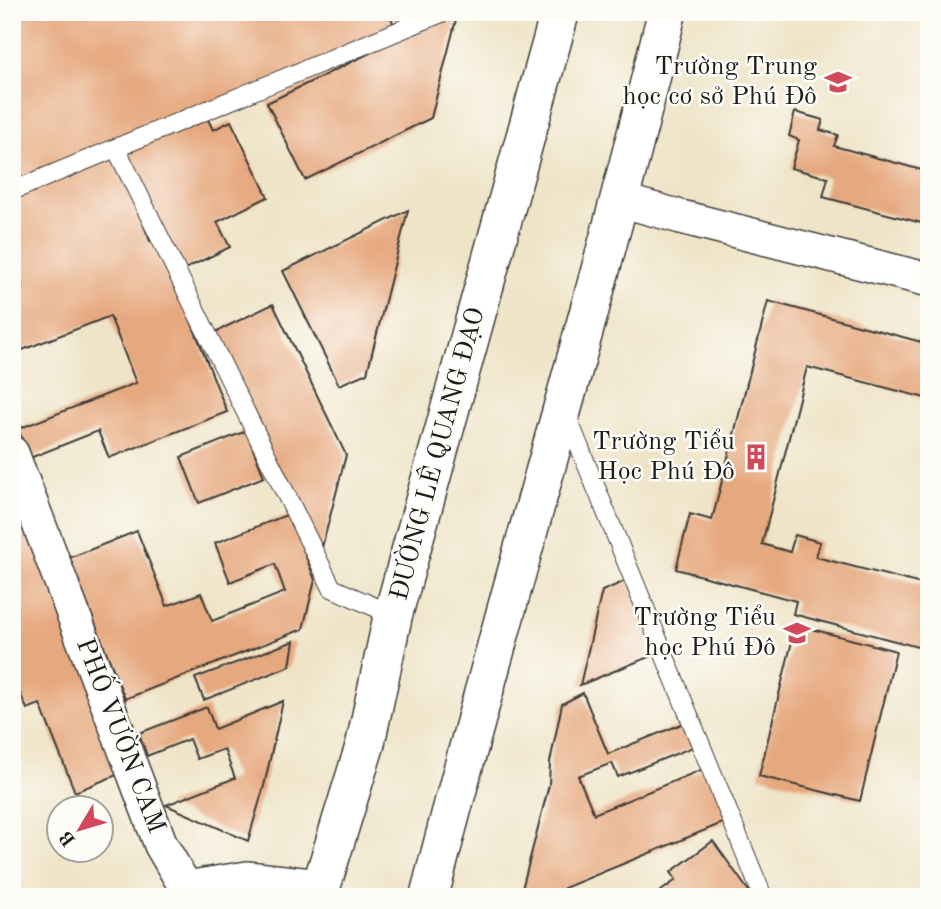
<svg xmlns="http://www.w3.org/2000/svg" width="941" height="909" font-family="'Old Standard TT',serif">
	<rect width="100%" height="100%" fill="#fdfcf7"/>
	<filter id="ink" filterUnits="userSpaceOnUse"><feTurbulence type="fractalNoise" baseFrequency=".0143" numOctaves="2"/><feDisplacementMap in="SourceGraphic" scale="14" xChannelSelector="R" yChannelSelector="G"/><feConvolveMatrix kernelMatrix="1 2 1 2 8 2 1 2 1" color-interpolation-filters="sRGB"/></filter>
	<filter id="wash" filterUnits="userSpaceOnUse"><feTurbulence type="fractalNoise" baseFrequency=".00686" numOctaves="4" result="noise"/><feDisplacementMap in="SourceGraphic" scale="28" xChannelSelector="R" yChannelSelector="G"/><feGaussianBlur stdDeviation="1.57" result="paint"/><feColorMatrix in="noise" values="0 0 0 0 0 0 0 0 0 0 0 0 0 0 0 0 0 1.4 0 .05"/><feComposite in="paint" operator="in"/></filter>
	<g filter="url(#wash)">
		<rect width="100%" height="100%" fill="#efe4c8"/>
		<g id="blocks">
			<g fill="#e6a87e">
				<path d="M12,12H389L396,31L12,182Z"/>
				<path d="M454,12H458L431,118L305,180L267,103Z"/>
				<path d="M795,112L823,120L820,130L838,135L834,146L929,172V225L823,197L828,178L791,168L799,140L789,136Z"/>
				<path d="M205,113L213,130L231,121L268,197L217,222L230,247L181,271L123,153Z"/>
				<path d="M117,157L150,241L158,238L227,412L109,458L98,431L30,458L18,429L136,383L110,316L12,354V295L22,291L12,267V198Z"/>
				<path d="M408,210L367,373L339,385L283,271Z"/>
				<path d="M768,301L929,344V399L807,367L762,544L790,552L795,535L820,542L816,557L929,586V650L793,614L796,601L676,569L690,514L712,520Z"/>
				<path d="M273,304L346,455L320,555L211,334Z"/>
				<path d="M246,431L264,477L199,503L181,457Z"/>
				<path d="M12,486L129,770L75,792L40,704L27,709L16,684L12,685Z"/>
				<path d="M289,514L315,580L303,629L125,699L69,558L137,531L167,606L201,593L212,621L285,592L275,564L230,582L215,543Z"/>
				<path d="M630,579L661,652L580,685L602,591Z"/>
				<path d="M796,625L896,651L860,801L759,776Z"/>
				<path d="M294,641L290,666L204,700L195,678Z"/>
				<path d="M583,693L608,754L689,721L698,745L618,777L612,763L578,776L594,814L708,767L730,820L564,888L568,897H520L549,785L550,762L562,704Z"/>
				<path d="M283,701L264,786L248,841L166,805L235,778L224,749L197,759L189,739L147,756L139,733L207,707L215,729Z"/>
				<path d="M713,841L753,897H653L676,880L671,872Z"/>
			</g>
		</g>
	</g>
	<g filter="url(#ink)">
		<use href="#blocks" fill-opacity="0" stroke="#3c3a36" stroke-width="2"/>
		<g fill="none" stroke-linecap="round" stroke-linejoin="round">
			<g stroke="#3c3a36" stroke-width="20">
				<g id="lane">
					<path d="M116,148L332,588L393,615"/>
					<path d="M12,191L444,12"/>
					<path d="M566,414L763,897"/>
				</g>
			</g>
			<g stroke="#3c3a36" stroke-width="36">
				<g id="street">
					<path d="M620,200L681,217L929,280"/>
					<path d="M12,453L161,845L186,888"/>
					<path d="M186,888L247,878L321,886"/>
				</g>
			</g>
			<g stroke="#3c3a36" stroke-width="41">
				<g id="secondary">
					<path d="M318,897L365,745L393,615L560,12"/>
					<path d="M429,897C505,601 595,309 667,12"/>
				</g>
			</g>
			<use href="#lane" stroke="#fff" stroke-width="18"/>
			<use href="#street" stroke="#fff" stroke-width="33"/>
			<use href="#secondary" stroke="#fff" stroke-width="38"/>
		</g>
	</g>
	<defs>
		<g id="school-bare" transform="scale(2.1)"><path d="M0-5L7-2L0 1L-7-2ZM-4 1L0 2.5L4 1V4Q0 6-4 4Z" fill="#d1495b" stroke="#fdfcf7" stroke-width="2.5" paint-order="stroke"/></g>
		<g id="building-bare" transform="scale(2.1)"><path d="M-4-6H4V6H1V3H-1V6H-4ZM-2.5-4.3h1.7v1.8h-1.7ZM.8-4.3h1.7v1.8H.8ZM-2.5-1h1.7V.8h-1.7ZM.8-1h1.7V.8H.8Z" fill="#d1495b" stroke="#fdfcf7" stroke-width="2.5" paint-order="stroke"/></g>
	</defs>
	<g fill-rule="evenodd">
		<use href="#school-bare" x="838" y="82"/>
		<use href="#building-bare" x="756" y="457"/>
		<use href="#school-bare" x="797" y="633"/>
	</g>
	<g text-anchor="middle" dominant-baseline="central" stroke-width="5" stroke-linejoin="round" paint-order="stroke">
		<g font-size="26" fill="#1c1c1c" stroke="#fdfcf7" text-anchor="end">
			<text x="817" y="67">Trường Trung<tspan x="817" dy="30">học cơ sở Phú Đô</tspan></text>
			<text x="735" y="442">Trường Tiểu<tspan x="735" dy="30">Học Phú Đô</tspan></text>
			<text x="776" y="618">Trường Tiểu<tspan x="776" dy="30">học Phú Đô</tspan></text>
		</g>
		<g font-size="26" fill="#1c1c1c" stroke="#fdfcf7">
			<text transform="translate(438 454) rotate(-75)">ĐƯỜNG LÊ QUANG ĐẠO</text>
			<text transform="translate(120 736) rotate(69)">PHỐ VƯỜN CAM</text>
		</g>
	</g>
	<rect width="941" height="909" fill="none" stroke="#fdfcf7" stroke-width="42"/>
	<g transform="translate(80 829) rotate(232)"><circle r="33" fill="#fdfcf7" stroke="#a3a29f" stroke-width="2"/>
	<path d="M0-5L12 26L0 18L-12 26Z" fill="#d1495b"/>
	<text y="-10" font-size="19" font-weight="bold" text-anchor="middle" fill="#1c1c1c">B</text>
	</g>
</svg>
